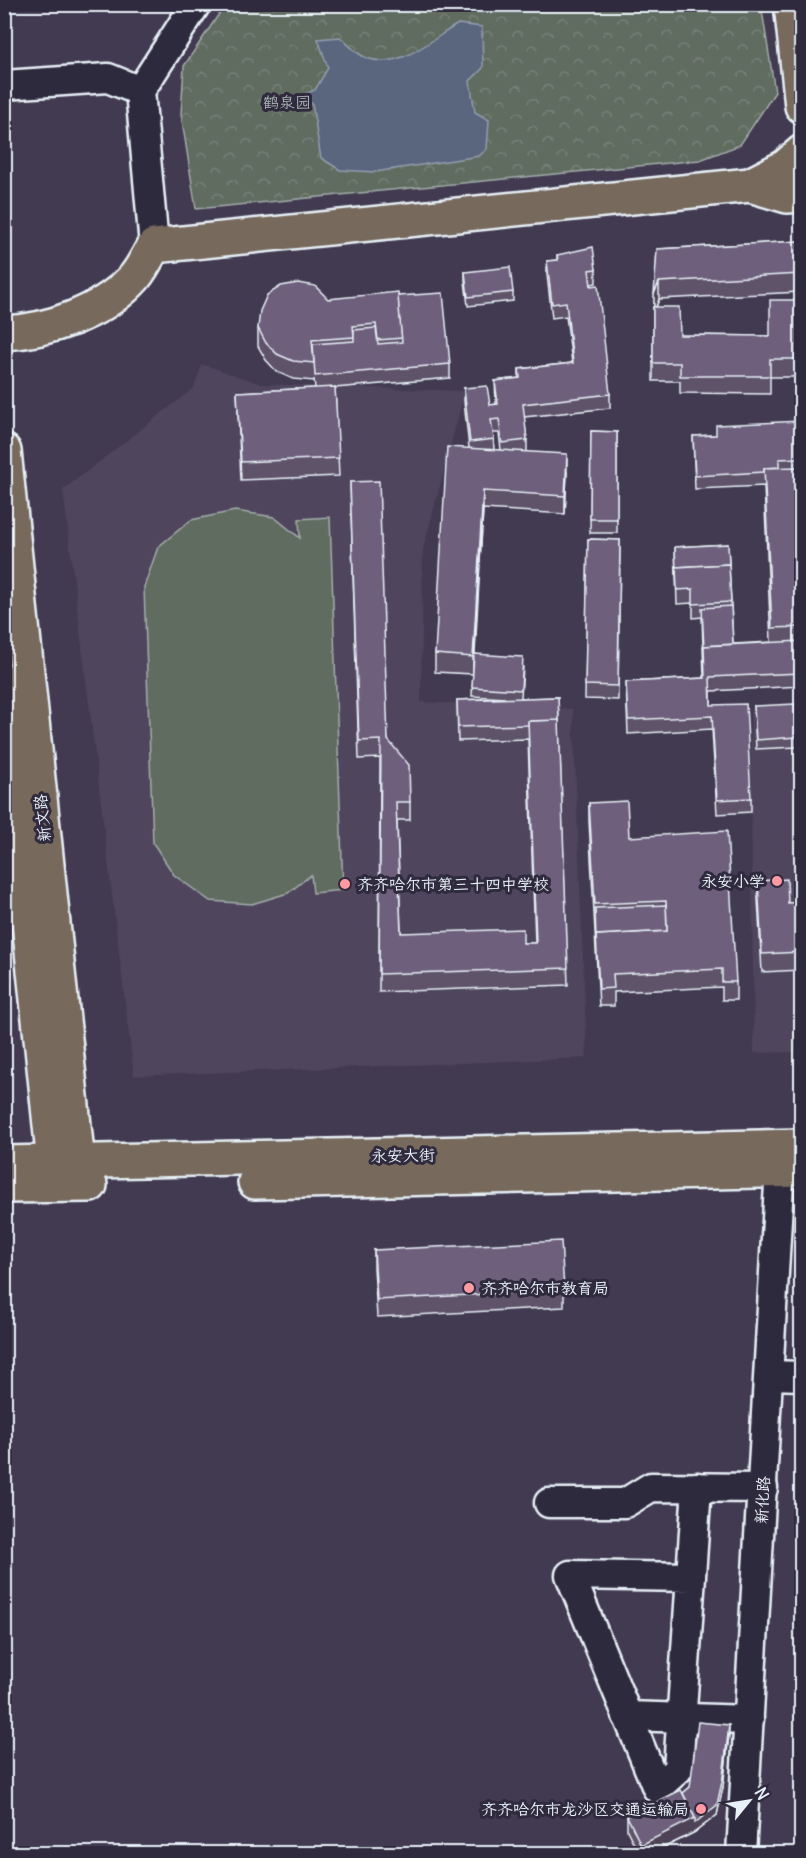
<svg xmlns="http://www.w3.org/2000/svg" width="806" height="1858" font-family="Delius,'LXGW WenKai TC',sans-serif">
	<defs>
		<pattern id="park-crowns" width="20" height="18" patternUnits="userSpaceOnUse" patternTransform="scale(1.5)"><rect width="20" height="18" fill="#616c61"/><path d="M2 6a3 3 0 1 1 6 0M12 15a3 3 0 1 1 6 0" fill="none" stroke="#788178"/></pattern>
	</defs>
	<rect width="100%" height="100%" fill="#423a50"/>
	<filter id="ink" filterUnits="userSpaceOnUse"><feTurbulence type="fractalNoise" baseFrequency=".0167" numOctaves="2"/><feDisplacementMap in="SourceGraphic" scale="12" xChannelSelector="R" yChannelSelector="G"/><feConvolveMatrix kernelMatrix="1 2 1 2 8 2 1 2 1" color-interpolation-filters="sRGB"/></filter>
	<g filter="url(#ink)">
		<g fill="#4f455d">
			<path d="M202,364L261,384L465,391L423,550L421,702L573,709L587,1058L134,1076L63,490L194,388Z"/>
			<path d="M801,709V1052L754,1053L750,710Z"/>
		</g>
		<path fill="url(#park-crowns)" stroke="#a4aeac" stroke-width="1.5" d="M761,4L775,92L740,145L700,160L196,209L181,114L184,66L225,5Z"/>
		<path fill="#616c61" stroke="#a4aeac" stroke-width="1.5" d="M235,511L274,517L300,538L299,519L330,517L343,890L313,893L311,875L288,893L252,904L210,901L174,875L153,843L144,587L158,547L191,520Z"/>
		<path fill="#5a667e" stroke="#939eaf" stroke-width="1.5" d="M458,24L482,27L483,68L470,81L475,112L489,120L487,149L479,156L375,172L340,170L321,158L312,104L302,95L315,90L328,68L318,39L340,37C348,44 357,55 367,58C399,71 432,39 458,24Z"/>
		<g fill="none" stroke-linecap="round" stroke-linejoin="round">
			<g stroke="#e8f1f8" stroke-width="33">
				<g id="minor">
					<path d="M4,85L108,78L140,91"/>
					<path d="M154,246L140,91L196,4"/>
					<path d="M769,1375L802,1376"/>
					<path d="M549,1503H625L651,1487L763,1488"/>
					<path d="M691,1577L570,1575L657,1788L678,1769L697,1487"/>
					<path d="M627,1716L749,1720"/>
					<path d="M741,1854L781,1149"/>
				</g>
			</g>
			<g stroke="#e8f1f8" stroke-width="38">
				<g id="major">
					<path d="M791,4L802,106"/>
					<path d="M750,185L787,196L802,195"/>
					<path d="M4,333C48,331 100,313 131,281C141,272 147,257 154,246L750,185L785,167L802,152"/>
					<path d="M4,451L80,1183"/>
					<path d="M4,681L56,1183"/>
					<path d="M4,1163L802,1146"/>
					<path d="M255,1182L802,1170"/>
					<path d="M4,1186L90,1185"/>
				</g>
			</g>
			<use href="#minor" stroke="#2f2a3d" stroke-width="28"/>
			<use href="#major" stroke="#77695c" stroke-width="33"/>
		</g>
		<g fill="#5f526a" stroke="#e8f1f8" stroke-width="1.5" fill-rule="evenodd">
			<path d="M801,241V292L659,299L656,307L680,335L770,336L801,300V377H770V394L680,393V381H653V307H654L657,249Z"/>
			<path d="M557,255L596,269V283L591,284L610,394V408L524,417L527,440V452L567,472L565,514L483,509L475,654L523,667L521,698L558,697L568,985L379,992L380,758L359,759L350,482L388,740L410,802V820H397L401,933L523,943H535L528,739L458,741L457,700L505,698L472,696L473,674L435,672V654L469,448L464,402V388L490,405L496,404L495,381L519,378V369L572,363L566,316L552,318L547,275V261L557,260ZM493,433H499L501,450H494Z"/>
			<path d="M465,272L513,292V301L468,306L465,281Z"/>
			<path d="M398,296L450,364V378L335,388L339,476L241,480L237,392L315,388L314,379V381L293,379L277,372L266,360L258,346V328L328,299Z"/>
			<path d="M801,421V472H798L801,544V686L711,691V705L751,798V812L717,814L712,729L628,734L626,682L704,678L702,617L693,618V603L677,604L675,547L728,544L733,644L771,642L764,486L695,489L693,436L716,435Z"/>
			<path d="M591,431L617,432V533H590Z"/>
			<path d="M588,539L620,540L618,700L585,699Z"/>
			<path d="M754,706L797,737V747L756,749Z"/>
			<path d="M589,803L629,837L736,982V1000H722V987L614,992V1006H599L589,821Z"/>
			<path d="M758,881L788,903L801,902V970L762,972L758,899Z"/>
			<path d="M374,1250L564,1290V1307L377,1317L374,1268Z"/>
			<path d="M729,1735L723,1787L717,1815L695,1832L651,1854H639L627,1830V1816L683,1793L690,1787Z"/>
		</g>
		<g fill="#4d4256" stroke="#e8f1f8" stroke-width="1.5">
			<path d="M659,282V299L654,312V294Z"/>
			<path d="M567,454V472L565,514V496Z"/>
			<path d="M483,491V509L473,675V657Z"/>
			<path d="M729,1725V1735L723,1787L717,1815L695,1832L651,1854H641V1845L723,1777Z"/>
		</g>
		<g fill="#6e5f7b" stroke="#e8f1f8" stroke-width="1.5">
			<path d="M801,241V274L659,282L654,294L657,249Z"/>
			<path d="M593,247L596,269L589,270L591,286L598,285L610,394L523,404L527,440L502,443L499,419L491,420L494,439L470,442L464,388L487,386L490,405L498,404L495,381L520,378L519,369L573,363L566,302L552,304L547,261L558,260L557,255Z"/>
			<path d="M510,267L513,292L468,297L465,272Z"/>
			<path d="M298,283L315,286L328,299L398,292L402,338L378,340L376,324L353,326L354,337L312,340L314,363L293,361L277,354L266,343L258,328L260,311L267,295L281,286Z"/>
			<path d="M443,293L450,364L315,376L313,344L354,341V330L376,328L378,344L402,342L398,296Z"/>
			<path d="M770,300H801V359H770V376H680V363H653V307H679L680,335L770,336Z"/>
			<path d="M335,387L339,458L241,462L237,392Z"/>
			<path d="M801,421V458L779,459V467L764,468V472L695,476L693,436L716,435V425Z"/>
			<path d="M591,431L617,432V519H590Z"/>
			<path d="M447,447L567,454L565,496L483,491L473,657L435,654Z"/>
			<path d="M798,467L801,544V627L772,628L764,468Z"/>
			<path d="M379,481L388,740L409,765L410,802H396L401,933L523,929V943H536L528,721L559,720L568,968L379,974L381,740L359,741L350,482Z"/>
			<path d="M588,539L620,540L618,686L585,685Z"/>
			<path d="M728,544L729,564L676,567V571L675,547Z"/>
			<path d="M729,564L731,602L693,604V589L677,590L676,567Z"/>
			<path d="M731,606L733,644L704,646V650L702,608Z"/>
			<path d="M801,641V673L710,677L711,705L746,704L751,798L717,800L712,716L628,720L626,682L705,678L704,646Z"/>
			<path d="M474,654L523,657L521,690L472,687Z"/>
			<path d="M558,697L559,720L528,721V725L458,727L457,700Z"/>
			<path d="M795,704L797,737L756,740L754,706Z"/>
			<path d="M627,801L629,837L727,831L736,982H722V969L613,974L614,988L599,989L596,935L667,931L666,901L595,904L589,803Z"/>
			<path d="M787,879L788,903L801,902V952L762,954L758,881Z"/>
			<path d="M666,905L667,931L596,935V939L595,908Z"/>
			<path d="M561,1241L564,1290L377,1300L374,1250Z"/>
			<path d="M698,1722L729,1725L723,1777L717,1805L695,1823V1818L683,1793L690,1787Z"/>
			<path d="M681,1790L695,1818L641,1845L627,1816Z"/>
		</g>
	</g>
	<g fill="#ff9aa2" stroke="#2f2a3d" stroke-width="2">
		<circle cx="777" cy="881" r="6"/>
		<circle cx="345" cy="884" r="6"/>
		<circle cx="469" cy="1288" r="6"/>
		<circle cx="701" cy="1809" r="6"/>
	</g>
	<g text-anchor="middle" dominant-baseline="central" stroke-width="6" stroke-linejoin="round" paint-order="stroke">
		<g font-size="16" fill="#abb5b4" stroke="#2f2a3d">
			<text x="287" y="102">鹤泉园</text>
		</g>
		<g font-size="16" fill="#e8f1f8" stroke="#2f2a3d">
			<text transform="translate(42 818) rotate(-96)">新文路</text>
			<text transform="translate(403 1155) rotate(-1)">永安大街</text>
			<text transform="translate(762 1500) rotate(-87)">新化路</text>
		</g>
		<g font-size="16" fill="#e8f1f8" stroke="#2f2a3d" text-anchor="end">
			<text x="765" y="881">永安小学</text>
			<text x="357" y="884" text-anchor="start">齐齐哈尔市第三十四中学校</text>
			<text x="481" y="1288" text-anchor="start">齐齐哈尔市教育局</text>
			<text x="689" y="1809">齐齐哈尔市龙沙区交通运输局</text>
		</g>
	</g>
	<rect width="806" height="1858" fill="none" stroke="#2f2a3d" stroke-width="24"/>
	<rect x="12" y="12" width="782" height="1834" fill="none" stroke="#e8f1f8" stroke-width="2" filter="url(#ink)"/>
	<g transform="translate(749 1801) rotate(60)" stroke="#2f2a3d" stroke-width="4.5" paint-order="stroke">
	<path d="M0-4.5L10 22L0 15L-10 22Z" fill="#e8f1f8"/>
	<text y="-9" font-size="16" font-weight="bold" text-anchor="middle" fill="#e8f1f8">N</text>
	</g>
</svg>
